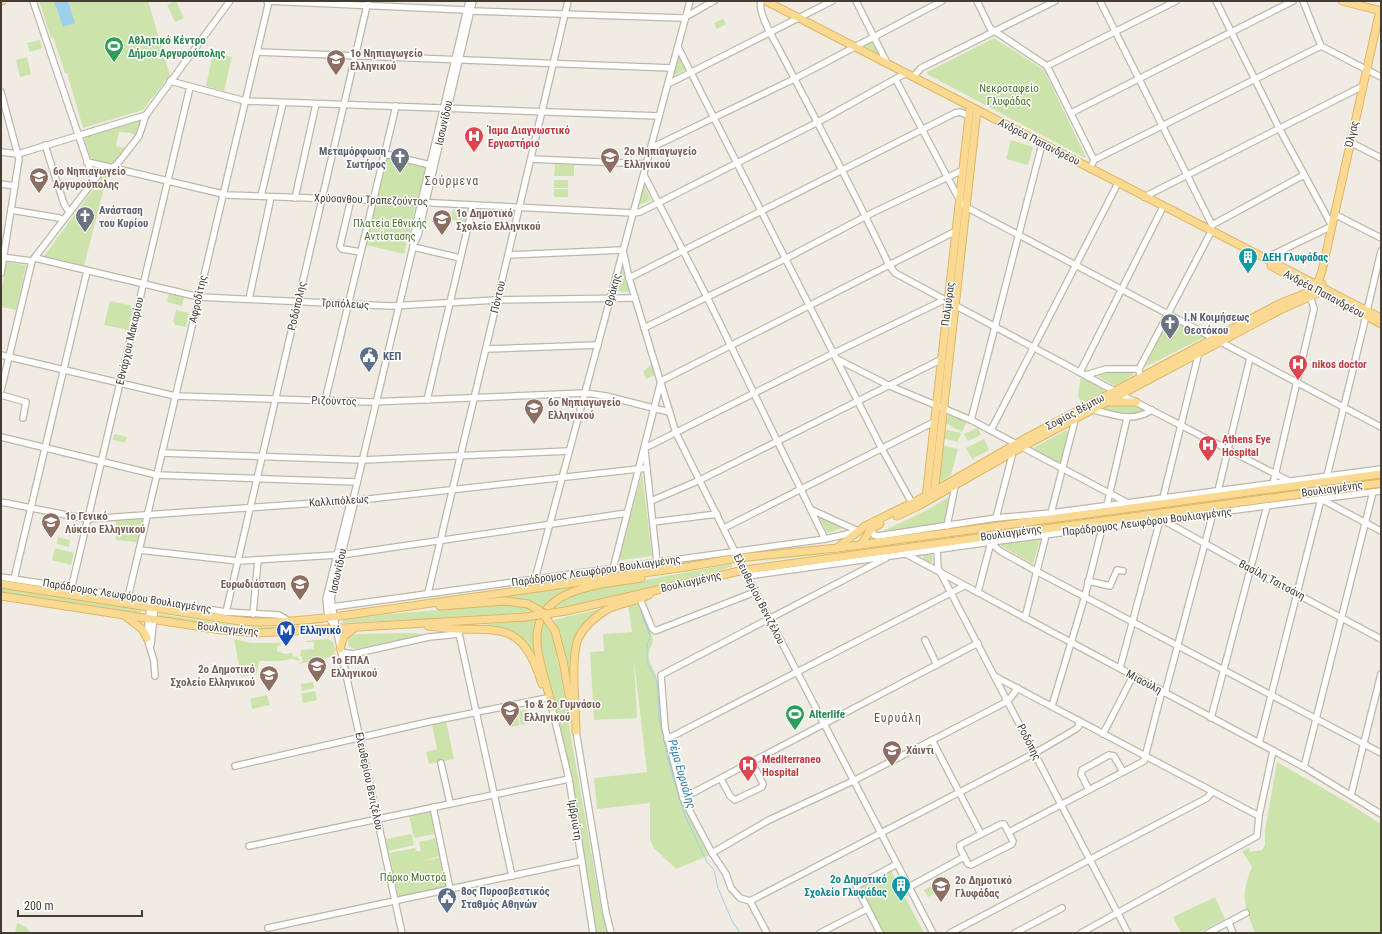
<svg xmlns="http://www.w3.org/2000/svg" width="1382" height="934" font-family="'Roboto Condensed',sans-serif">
	<rect width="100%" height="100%" fill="#f1ece3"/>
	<g fill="#cce4ac">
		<path d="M39,1H148L170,75L143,110L83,128L67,73H65L53,37L51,38Z"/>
		<path d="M176,1L184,18L175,22L167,5Z"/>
		<path d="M723,19L726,24L717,29L714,23Z"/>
		<path d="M994,38L1044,70L1086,157L1085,158L927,74V72Z"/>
		<path d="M875,39L882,56L864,46Z"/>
		<path d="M40,40L42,48L30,52L27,43Z"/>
		<path d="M213,53L232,57L224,91L206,86Z"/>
		<path d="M27,57L31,74L20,77L16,60Z"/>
		<path d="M678,57L680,58L686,69L674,76Z"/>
		<path d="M140,119V124L136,136L131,133L119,132L116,146L126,148L113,164L94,160L90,157L84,137Z"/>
		<path d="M1011,140L1033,147L1028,165L1006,159Z"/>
		<path d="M387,156L426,165L418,198L378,197Z"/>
		<path d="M555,164L574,165V176H554Z"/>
		<path d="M105,173H108L84,266L44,256Z"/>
		<rect x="554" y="180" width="14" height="8"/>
		<path d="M644,185L651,200L639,205L643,186Z"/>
		<rect x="554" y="189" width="14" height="8"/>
		<path d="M378,204L416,205L404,254L366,245L376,207Z"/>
		<path d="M453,209L467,213L465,222L450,219Z"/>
		<path d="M6,262L26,265L16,310L1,307V293Z"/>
		<path d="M621,264L629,292L613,291Z"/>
		<path d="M169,293L184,297L182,306L167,302Z"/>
		<path d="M110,301L134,306L128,330L104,325Z"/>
		<path d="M176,310L189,313L186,327L175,325L173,321Z"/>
		<path d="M1169,318L1205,337L1145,367Z"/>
		<path d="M652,364L655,375L646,379L643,371Z"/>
		<path d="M1118,371L1135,372L1132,376L1115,386L1094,374Z"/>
		<path d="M1081,375L1104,390V392L1081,404L1078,395Z"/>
		<path d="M1110,403L1136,405L1146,410L1127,415L1099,409Z"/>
		<path d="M950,413L967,422L962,432L945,423Z"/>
		<path d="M978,428L981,435L968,441L964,434Z"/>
		<path d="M944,429L961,433L958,442L942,438Z"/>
		<path d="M1066,430L1068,432L1061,464H1058L1034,451L1035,447Z"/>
		<path d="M114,434L127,437L125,443L113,440Z"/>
		<path d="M984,439L989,450L972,459L966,448Z"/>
		<path d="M941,445L958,449L951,475L937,484Z"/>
		<path d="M642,474L652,556L621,560L619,559Z"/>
		<path d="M1381,477V479L883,546V543Z"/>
		<path d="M952,495L944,524L881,532L927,510Z"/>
		<path d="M818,515L843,526L844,528L827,533Z"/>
		<path d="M143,518L137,542L116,540V520Z"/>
		<path d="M58,537L70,540L69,547L57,544Z"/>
		<path d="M1039,538L1040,540L1033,564L1001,546L1002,543Z"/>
		<path d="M55,548L74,553L71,565L52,560Z"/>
		<path d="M837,550L824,554L756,562Z"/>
		<circle cx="928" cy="558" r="5"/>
		<path d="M732,564V567L588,603L550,609L559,601L580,592Z"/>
		<path d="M608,581L579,588L544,610L536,605L479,600L478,599Z"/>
		<path d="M1,587L141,609V613L1,593Z"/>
		<path d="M638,603C640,608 653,636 653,639C653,646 647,652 649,659C651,666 656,672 657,679C659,692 659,705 661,718C668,769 685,810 710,855L676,869L654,848L650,840V803L597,809L594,778L647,772L634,661L637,718L594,720L590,652L604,651L603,634L632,632L628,605Z"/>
		<path d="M507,604H516L535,611L488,616L343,623V620L390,614Z"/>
		<path d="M604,608L581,628L571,694C567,667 566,645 553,620Z"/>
		<path d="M159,614L247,627H279L323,621V623L268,630H247L159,617Z"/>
		<path d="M539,619L542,673L529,647L492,627L480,625Z"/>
		<path d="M543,619L554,638L568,716L558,718L540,647Z"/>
		<path d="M416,633L423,635L356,649L349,647L348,637L355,634Z"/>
		<path d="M234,639L251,643H282L277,647V651L285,654L292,653L293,657L297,656L300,661L293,659L279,661H259L257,673L241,677Z"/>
		<path d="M328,639L333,642L336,656L299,664V663L302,662V657L300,655L301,650L314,649V642H306V641Z"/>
		<path d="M313,682L314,688L302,691L301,684Z"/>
		<path d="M315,691L317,700L303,703L301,694Z"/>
		<path d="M267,695L270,705L252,709L250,699Z"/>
		<path d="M527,709L530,723L521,725L518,711Z"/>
		<path d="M516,711L520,725L511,727L508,713Z"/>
		<path d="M568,719L600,903L608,933H596L569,767L559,721Z"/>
		<path d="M446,721L454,759L429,764L426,752L437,749L432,724Z"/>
		<path d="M1277,762L1345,801L1381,824V933H1255C1244,904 1240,897 1252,867L1242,851L1249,848L1250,852L1262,850L1265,845V830Z"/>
		<path d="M430,811L435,834L414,838L409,815Z"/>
		<path d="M412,834L414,845L388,851L386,839Z"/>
		<path d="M436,838L440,856L423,861L442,857L448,888L399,899L389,853L415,848L416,851H421L419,842Z"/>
		<path d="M891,871L924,933H883L859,888Z"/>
		<path d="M939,882L943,889L928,897L924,890Z"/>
		<path d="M1215,897L1225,919L1199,933H1181L1173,917Z"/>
		<path d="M17,923L26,927L31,933H15Z"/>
	</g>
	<path fill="#a0cfec" d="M54,1H68L75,23L63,27Z"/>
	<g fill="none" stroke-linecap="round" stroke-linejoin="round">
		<path stroke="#a0cfec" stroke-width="1" d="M641,612L650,636L647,646V663L657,682L659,717L671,772L686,818L707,862L714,870L718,888L732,921L740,933"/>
		<g stroke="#beb6a9" stroke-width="8">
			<g id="minor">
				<path d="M33,1L94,181"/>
				<path d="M267,1L466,10"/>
				<path d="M761,1C757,12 774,40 780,51C817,122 855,193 889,265L895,273L1122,395L1289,481"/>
				<path d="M856,1L887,63"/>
				<path d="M977,1L990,28L1047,66L1094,160L1090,169"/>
				<path d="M1100,1L1212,225L1211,232L1139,369L1140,377"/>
				<path d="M1216,1L1279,128L1332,226L1266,258"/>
				<path d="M1303,1L1321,46L1381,77"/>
				<path d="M471,11L682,18C686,18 707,4 714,1"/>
				<path d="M678,47L882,449L912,503"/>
				<path d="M257,52L672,68"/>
				<path d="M1047,66L1176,1"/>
				<path d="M913,77L921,68L1055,1"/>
				<path d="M896,80L960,201L966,207L1381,427"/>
				<path d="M170,81L245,101L659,116"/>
				<path d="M668,84L832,1"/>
				<path d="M1,92L19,159L1,273"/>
				<path d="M1071,113L1293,1"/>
				<path d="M1350,142L1381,158"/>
				<path d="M45,145L64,204L69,212"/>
				<path d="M651,148L794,79L942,1"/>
				<path d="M1,152L18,154L146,115"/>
				<path d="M385,154L430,165"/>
				<path d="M531,159L647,164"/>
				<path d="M1094,160L1321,46"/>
				<path d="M87,162L105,166"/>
				<path d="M112,168L118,163L139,136L146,115L230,1"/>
				<path d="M644,175L707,297L825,539"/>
				<path d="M1,184L15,186"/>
				<path d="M261,196L283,103"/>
				<path d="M1144,197L1363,86"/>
				<path d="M295,198L316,104"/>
				<path d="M351,199L340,246L342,249L361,252"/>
				<path d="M11,210L59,218L63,220"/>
				<path d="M1334,214L1381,238"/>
				<path d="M1212,225L1304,175"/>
				<path d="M415,242L418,235L473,1"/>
				<path d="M413,247L460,258"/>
				<path d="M623,250L629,278L676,433L744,570L933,933"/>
				<path d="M508,255L623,250"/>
				<path d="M1,257L32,261"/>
				<path d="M35,258L199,297L391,306L497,300L635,298"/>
				<path d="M629,278L955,113L960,112L969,116"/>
				<path d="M249,299L271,197"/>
				<path d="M1367,311L1381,251"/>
				<path d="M644,328L787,258L872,213L963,170"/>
				<path d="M486,349L598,345"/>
				<path d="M1,355L175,396L371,402L585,393L606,396L669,412"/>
				<path d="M837,359L890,386L971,420L1126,502"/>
				<path d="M1080,372L1163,207"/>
				<path d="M1086,375L1106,369H1139"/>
				<path d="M661,381L956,231"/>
				<path d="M1,390L32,261L105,166L227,195L394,201L633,213L640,212L658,203L818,122L906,73"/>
				<path d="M1,395L26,402L23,418"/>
				<path d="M427,400L473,205"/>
				<path d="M325,401L396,106"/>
				<path d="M1094,410C1116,415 1131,423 1152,410"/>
				<path d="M971,420L1042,144"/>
				<path d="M991,430L1118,183"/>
				<path d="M1,437L157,475L357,482"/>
				<path d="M645,448L834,353L944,300"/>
				<path d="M645,451L657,562"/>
				<path d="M162,453L362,460L569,451"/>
				<path d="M1327,476L1366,316"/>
				<path d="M1273,484L1314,309L1312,302L1309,297"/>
				<path d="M1218,491L1250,358"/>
				<path d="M1163,498L1199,352"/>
				<path d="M1321,499L1381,531"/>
				<path d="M353,500L354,504L331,599L336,628L402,933"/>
				<path d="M651,501L700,480L942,359"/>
				<path d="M1,502L87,519L360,500L647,468"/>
				<path d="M1107,505L1127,418"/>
				<path d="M812,510L858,531"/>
				<path d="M1051,513L1075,420"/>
				<path d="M996,518L1013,452"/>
				<path d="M1163,520L1263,576L1381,639"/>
				<path d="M653,522L717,514"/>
				<path d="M947,526L955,486"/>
				<path d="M724,528L934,422"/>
				<path d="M871,529L874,535L878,536L996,518L1051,513L1381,469"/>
				<path d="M991,543L1000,551L1036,571L1381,753"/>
				<path d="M937,549L938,568L1128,933"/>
				<path d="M139,550L238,561L337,555"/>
				<path d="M906,554L1304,767L1381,814"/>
				<path d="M341,555L627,513"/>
				<path d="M613,569L661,381"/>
				<path d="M747,576L991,542L1381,491"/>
				<path d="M1,577L226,612L279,615L289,621"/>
				<path d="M14,579L87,271"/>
				<path d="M535,579L690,1"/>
				<path d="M1088,581L1110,586L1117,570L1123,571"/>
				<path d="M978,592L991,542"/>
				<path d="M428,593L568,1"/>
				<path d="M70,594L190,87"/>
				<path d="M128,597L269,1"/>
				<path d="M640,599L652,628L655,631L755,592"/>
				<path d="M150,604L147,638L154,661L155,676"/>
				<path d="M332,607L825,539L856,532"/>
				<path d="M226,612L368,1"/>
				<path d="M253,614L258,560"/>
				<path d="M1025,618L1046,535"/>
				<path d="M336,628L328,617L326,599L350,503L353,500L413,247L414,234L421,202L469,1"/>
				<path d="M458,629L512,876"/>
				<path d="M925,640L937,665"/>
				<path d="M151,645L155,604"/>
				<path d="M341,652L353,654L429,637L459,634"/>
				<path d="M1120,668L1160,520"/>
				<path d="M996,677L1259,816"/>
				<path d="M1165,693L1213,513"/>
				<path d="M1052,706L1085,596L1102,528"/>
				<path d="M552,708L569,779L593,933"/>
				<path d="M1211,718L1267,506"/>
				<path d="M576,731L606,913L611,933"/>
				<path d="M1103,734L1133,676"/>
				<path d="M667,739L964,586"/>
				<path d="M932,740L981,834"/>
				<path d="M1259,743L1321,499"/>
				<path d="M441,763L450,803"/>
				<path d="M235,766L428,722L547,698"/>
				<path d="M1304,767L1373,492"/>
				<path d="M721,779L730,796L735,800L762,787L763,784L752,762"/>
				<path d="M1089,790L1081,774L1082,770L1109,755L1114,756L1123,772"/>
				<path d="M1351,795L1381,674"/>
				<path d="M683,798L978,643"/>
				<path d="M433,807L450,889"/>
				<path d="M1001,824H1004L1013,841L1012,844L971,865L968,864L960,848V845Z"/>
				<path d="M1009,832L1144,761L1162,691"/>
				<path d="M249,846L569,779"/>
				<path d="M712,853L769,820L853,781L1008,701L1018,688"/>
				<path d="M909,887L964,857"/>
				<path d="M750,901L1035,753L1076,729L1079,726L1078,720"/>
				<path d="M1229,923L1233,933"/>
				<path d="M268,928L581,861"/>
				<path d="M767,933L750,901L740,898L731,888L726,874L712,853L683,798L665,728L661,675L886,558"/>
				<path d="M820,933L867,909"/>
				<path d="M880,933L856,886L897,864"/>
				<path d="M950,933L1207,798L1212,792"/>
				<path d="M1015,933L1062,908"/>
				<path d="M1081,933L1257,836L1259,816L1273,751"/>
				<path d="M1208,933L1246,913"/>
			</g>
		</g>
		<g stroke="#deb663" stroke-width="9">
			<g id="major">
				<path d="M1,1H2"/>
				<path d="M766,1L1381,318"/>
				<path d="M1342,1L1381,11"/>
				<path d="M1271,266L1354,310"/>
				<path d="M1363,314L1381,324"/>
				<path d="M1111,402H1136"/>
				<path d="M934,494L977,110"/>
				<path d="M926,498L970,107"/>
				<path d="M897,516L920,505L1022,447L1280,310L1316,294L1319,292L1322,284"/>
				<path d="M861,545L871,529L880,524"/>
				<path d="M837,548L865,526L926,496L1028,437L1277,305C1299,294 1314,297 1322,271L1380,10"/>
				<path d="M1,584L233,620C269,625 305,620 340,616L686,567L738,558L837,548L1381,474"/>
				<path d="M1,596L222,630L258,633L525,617"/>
				<path d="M440,606L505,601L528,604"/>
				<path d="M566,611L744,570L1381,483"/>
				<path d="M125,616L142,629L147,638"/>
				<path d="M428,626C438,627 449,629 459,629C483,630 509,625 525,647C533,657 538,671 542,684"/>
				<path d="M555,631L563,661L572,713"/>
				<path d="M340,649L344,636L353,629"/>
				<path d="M552,708C548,686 538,664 537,642C534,586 602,585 641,578"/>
				<path d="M576,731C576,706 570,661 578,639C584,626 596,616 608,609C621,603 636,601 649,595"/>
			</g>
		</g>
		<use href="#minor" stroke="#fff" stroke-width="5.5"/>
		<use href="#major" stroke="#fada92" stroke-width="7"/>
		<g stroke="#deb663" stroke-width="9" stroke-linecap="butt">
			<g id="major-bridge">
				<path d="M528,604L542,612L555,631"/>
				<path d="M525,617L566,611"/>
			</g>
		</g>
		<use href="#major-bridge" stroke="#fada92" stroke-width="7"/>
	</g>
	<defs>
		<g id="stadium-pin" transform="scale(1)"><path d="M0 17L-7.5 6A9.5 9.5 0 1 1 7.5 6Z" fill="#2e9e5b" stroke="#fff"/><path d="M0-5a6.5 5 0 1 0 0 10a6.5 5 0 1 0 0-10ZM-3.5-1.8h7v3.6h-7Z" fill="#fff"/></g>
		<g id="school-pin" transform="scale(1)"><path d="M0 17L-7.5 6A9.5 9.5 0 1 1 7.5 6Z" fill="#8d6e63" stroke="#fff"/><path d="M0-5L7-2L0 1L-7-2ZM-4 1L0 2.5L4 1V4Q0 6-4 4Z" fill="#fff"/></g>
		<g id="hospital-pin" transform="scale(1)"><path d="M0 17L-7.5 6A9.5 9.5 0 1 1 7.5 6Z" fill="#e0444e" stroke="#fff"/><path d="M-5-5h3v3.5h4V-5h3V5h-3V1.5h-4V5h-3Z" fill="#fff"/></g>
		<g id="church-pin" transform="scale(1)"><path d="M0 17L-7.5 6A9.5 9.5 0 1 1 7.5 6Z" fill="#6b7280" stroke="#fff"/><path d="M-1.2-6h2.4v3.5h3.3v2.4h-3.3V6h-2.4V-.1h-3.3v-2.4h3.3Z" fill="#fff"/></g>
		<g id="building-pin" transform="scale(1)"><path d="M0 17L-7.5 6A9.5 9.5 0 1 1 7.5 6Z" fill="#0f9aa8" stroke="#fff"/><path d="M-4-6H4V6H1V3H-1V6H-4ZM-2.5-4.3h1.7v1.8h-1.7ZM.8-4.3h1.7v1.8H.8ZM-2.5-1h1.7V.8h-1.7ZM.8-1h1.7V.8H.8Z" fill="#fff"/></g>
		<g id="civic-pin" transform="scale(1)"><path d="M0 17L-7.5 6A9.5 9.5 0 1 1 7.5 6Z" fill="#5c6f8a" stroke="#fff"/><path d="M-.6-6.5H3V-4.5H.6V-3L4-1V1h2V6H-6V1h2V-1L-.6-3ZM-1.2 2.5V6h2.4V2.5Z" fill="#fff"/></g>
		<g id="metro-pin" transform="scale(1)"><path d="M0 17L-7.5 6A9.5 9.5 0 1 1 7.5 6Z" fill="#1a4fb4" stroke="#fff"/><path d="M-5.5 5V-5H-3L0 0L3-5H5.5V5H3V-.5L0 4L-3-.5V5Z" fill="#fff"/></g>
	</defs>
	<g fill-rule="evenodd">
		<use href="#stadium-pin" x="114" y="46"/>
		<use href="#school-pin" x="336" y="59"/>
		<use href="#hospital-pin" x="474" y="136"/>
		<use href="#church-pin" x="400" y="157"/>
		<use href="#school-pin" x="610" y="157"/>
		<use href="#school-pin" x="39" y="177"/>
		<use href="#church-pin" x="85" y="216"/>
		<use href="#school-pin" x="442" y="219"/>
		<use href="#building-pin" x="1248" y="257"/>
		<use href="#church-pin" x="1170" y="323"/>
		<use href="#civic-pin" x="369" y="356"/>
		<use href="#hospital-pin" x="1298" y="364"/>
		<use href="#school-pin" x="534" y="408"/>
		<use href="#hospital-pin" x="1208" y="445"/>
		<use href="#school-pin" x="51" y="522"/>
		<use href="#school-pin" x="300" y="584"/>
		<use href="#metro-pin" x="286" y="630"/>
		<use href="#school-pin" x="317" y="666"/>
		<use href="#school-pin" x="269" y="675"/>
		<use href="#school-pin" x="510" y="710"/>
		<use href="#stadium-pin" x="795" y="714"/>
		<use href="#school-pin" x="892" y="750"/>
		<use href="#hospital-pin" x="748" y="765"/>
		<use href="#building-pin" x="901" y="885"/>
		<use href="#school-pin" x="941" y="886"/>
		<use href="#civic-pin" x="447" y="897"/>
	</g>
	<g text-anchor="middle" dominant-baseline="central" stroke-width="3" stroke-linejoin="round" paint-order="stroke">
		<g font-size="11" font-weight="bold" fill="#27864d" stroke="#fff" text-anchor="start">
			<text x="128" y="40">Αθλητικό Κέντρο<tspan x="128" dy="13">Δήμου Αργυρούπολης</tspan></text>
			<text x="809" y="714">Alterlife</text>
		</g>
		<g font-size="11" font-weight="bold" fill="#785e54" stroke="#fff" text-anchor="start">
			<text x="350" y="53">1ο Νηπιαγωγείο<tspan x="350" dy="13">Ελληνικού</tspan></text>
			<text x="624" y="151">2ο Νηπιαγωγείο<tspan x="624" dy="13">Ελληνικού</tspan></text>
			<text x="53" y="171">6ο Νηπιαγωγείο<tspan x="53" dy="13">Αργυρούπολης</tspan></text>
			<text x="456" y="213">1ο Δημοτικό<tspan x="456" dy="13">Σχολείο Ελληνικού</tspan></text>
			<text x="548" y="402">6ο Νηπιαγωγείο<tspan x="548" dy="13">Ελληνικού</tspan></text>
			<text x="65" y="516">1ο Γενικό<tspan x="65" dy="13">Λύκειο Ελληνικού</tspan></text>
			<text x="286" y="584" text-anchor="end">Ευρωδιάσταση</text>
			<text x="331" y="660">1ο ΕΠΑΛ<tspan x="331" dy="13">Ελληνικού</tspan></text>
			<text x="255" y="669" text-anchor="end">2ο Δημοτικό<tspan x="255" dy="13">Σχολείο Ελληνικού</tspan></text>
			<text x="524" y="704">1ο &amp; 2ο Γυμνάσιο<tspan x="524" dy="13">Ελληνικού</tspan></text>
			<text x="906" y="750">Χάιντι</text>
			<text x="955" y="880">2ο Δημοτικό<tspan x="955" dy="13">Γλυφάδας</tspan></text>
		</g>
		<g font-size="11" fill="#46712a" stroke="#fff">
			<text x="1009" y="88">Νεκροταφείο<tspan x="1009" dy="13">Γλυφάδας</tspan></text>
			<text x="390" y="223">Πλατεία Εθνικής<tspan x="390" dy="13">Αντίστασης</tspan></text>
			<text x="413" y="877">Πάρκο Μυστρά</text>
		</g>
		<g font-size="11" fill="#423c33" stroke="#fff">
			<text transform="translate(444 123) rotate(-77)">Ιασωνίδου</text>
			<text transform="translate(1352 134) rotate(-77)">Όλγας</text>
			<text transform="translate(1039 142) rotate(27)">Ανδρέα Παπανδρέου</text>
			<text transform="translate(371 200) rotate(2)">Χρύσανθου Τραπεζούντος</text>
			<text transform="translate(613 290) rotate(-75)">Θράκης</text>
			<text transform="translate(1324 294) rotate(28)">Ανδρέα Παπανδρέου</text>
			<text transform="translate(498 297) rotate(-77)">Πόντου</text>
			<text transform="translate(198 299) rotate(-77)">Αφροδίτης</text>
			<text transform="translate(345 304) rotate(3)">Τριπόλεως</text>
			<text transform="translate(948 304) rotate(-83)">Παλμύρας</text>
			<text transform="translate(297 306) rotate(-77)">Ροδόπολης</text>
			<text transform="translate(130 341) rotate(-77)">Εθνάρχου Μακαρίου</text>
			<text transform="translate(334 401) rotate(2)">Ριζούντος</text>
			<text transform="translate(1075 412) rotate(-28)">Σοφίας Βέμπω</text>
			<text transform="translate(1332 489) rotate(-8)">Βουλιαγμένης</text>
			<text transform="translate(339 501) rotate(-4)">Καλλιπόλεως</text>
			<text transform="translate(1147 522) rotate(-7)">Παράδρομος Λεωφόρου Βουλιαγμένης</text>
			<text transform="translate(1011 533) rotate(-8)">Βουλιαγμένης</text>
			<text transform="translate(338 571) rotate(-77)">Ιασωνίδου</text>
			<text transform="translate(596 571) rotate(-8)">Παράδρομος Λεωφόρου Βουλιαγμένης</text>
			<text transform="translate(1272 580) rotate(28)">Βασίλη Τσιτσάνη</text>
			<text transform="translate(691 582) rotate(-13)">Βουλιαγμένης</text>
			<text transform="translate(127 596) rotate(9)">Παράδρομος Λεωφόρου Βουλιαγμένης</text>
			<text transform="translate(759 599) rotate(63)">Ελευθερίου Βενιζέλου</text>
			<text transform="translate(228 629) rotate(6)">Βουλιαγμένης</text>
			<text transform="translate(1144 682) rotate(28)">Μιαούλη</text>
			<text transform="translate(1029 742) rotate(63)">Ροδόπης</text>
			<text transform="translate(369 781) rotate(78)">Ελευθερίου Βενιζέλου</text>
			<text transform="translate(575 820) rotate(81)">Ιμβριώτη</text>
		</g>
		<g font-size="11" font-weight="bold" fill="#be3a42" stroke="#fff" text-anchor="start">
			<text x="488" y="130">Ίαμα Διαγνωστικό<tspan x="488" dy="13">Εργαστήριο</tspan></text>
			<text x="1312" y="364">nikos doctor</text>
			<text x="1222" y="439">Athens Eye<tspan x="1222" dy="13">Hospital</tspan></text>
			<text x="762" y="759">Mediterraneo<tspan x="762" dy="13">Hospital</tspan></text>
		</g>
		<g font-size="11" font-weight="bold" fill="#5b616d" stroke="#fff" text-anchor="start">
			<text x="386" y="151" text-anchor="end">Μεταμόρφωση<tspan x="386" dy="13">Σωτήρος</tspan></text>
			<text x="99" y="210">Ανάσταση<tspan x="99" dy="13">του Κυρίου</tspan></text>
			<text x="1184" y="317">Ι.Ν Κοιμήσεως<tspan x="1184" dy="13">Θεοτόκου</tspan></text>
		</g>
		<g font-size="11" font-weight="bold" fill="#0d838f" stroke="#fff" text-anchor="start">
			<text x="1262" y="257">ΔΕΗ Γλυφάδας</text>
			<text x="887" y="879" text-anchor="end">2ο Δημοτικό<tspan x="887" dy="13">Σχολείο Γλυφάδας</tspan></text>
		</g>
		<g font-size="11" font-weight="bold" fill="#4e5e75" stroke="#fff" text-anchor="start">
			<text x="383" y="356">ΚΕΠ</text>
			<text x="461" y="891">8ος Πυροσβεστικός<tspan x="461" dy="13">Σταθμός Αθηνών</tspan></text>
		</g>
		<g font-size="11" font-weight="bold" fill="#164399" stroke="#fff" text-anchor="start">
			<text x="300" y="630">Ελληνικό</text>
		</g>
		<g font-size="12" letter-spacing="1" fill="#64594b" stroke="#fff">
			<text x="452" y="181">Σούρμενα</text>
			<text x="898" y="718">Ευρυάλη</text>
		</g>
		<g font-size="12" font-style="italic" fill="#327aa9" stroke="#fff">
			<text transform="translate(682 774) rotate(74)">Ρέμα Ευρυάλης</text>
		</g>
	</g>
	<rect width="1382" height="934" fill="none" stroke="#423c33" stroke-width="4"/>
	<path d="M18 910v6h124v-6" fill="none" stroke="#423c33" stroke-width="2"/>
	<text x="24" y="910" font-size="12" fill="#423c33" stroke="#ffffff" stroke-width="3" paint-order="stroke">200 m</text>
</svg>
